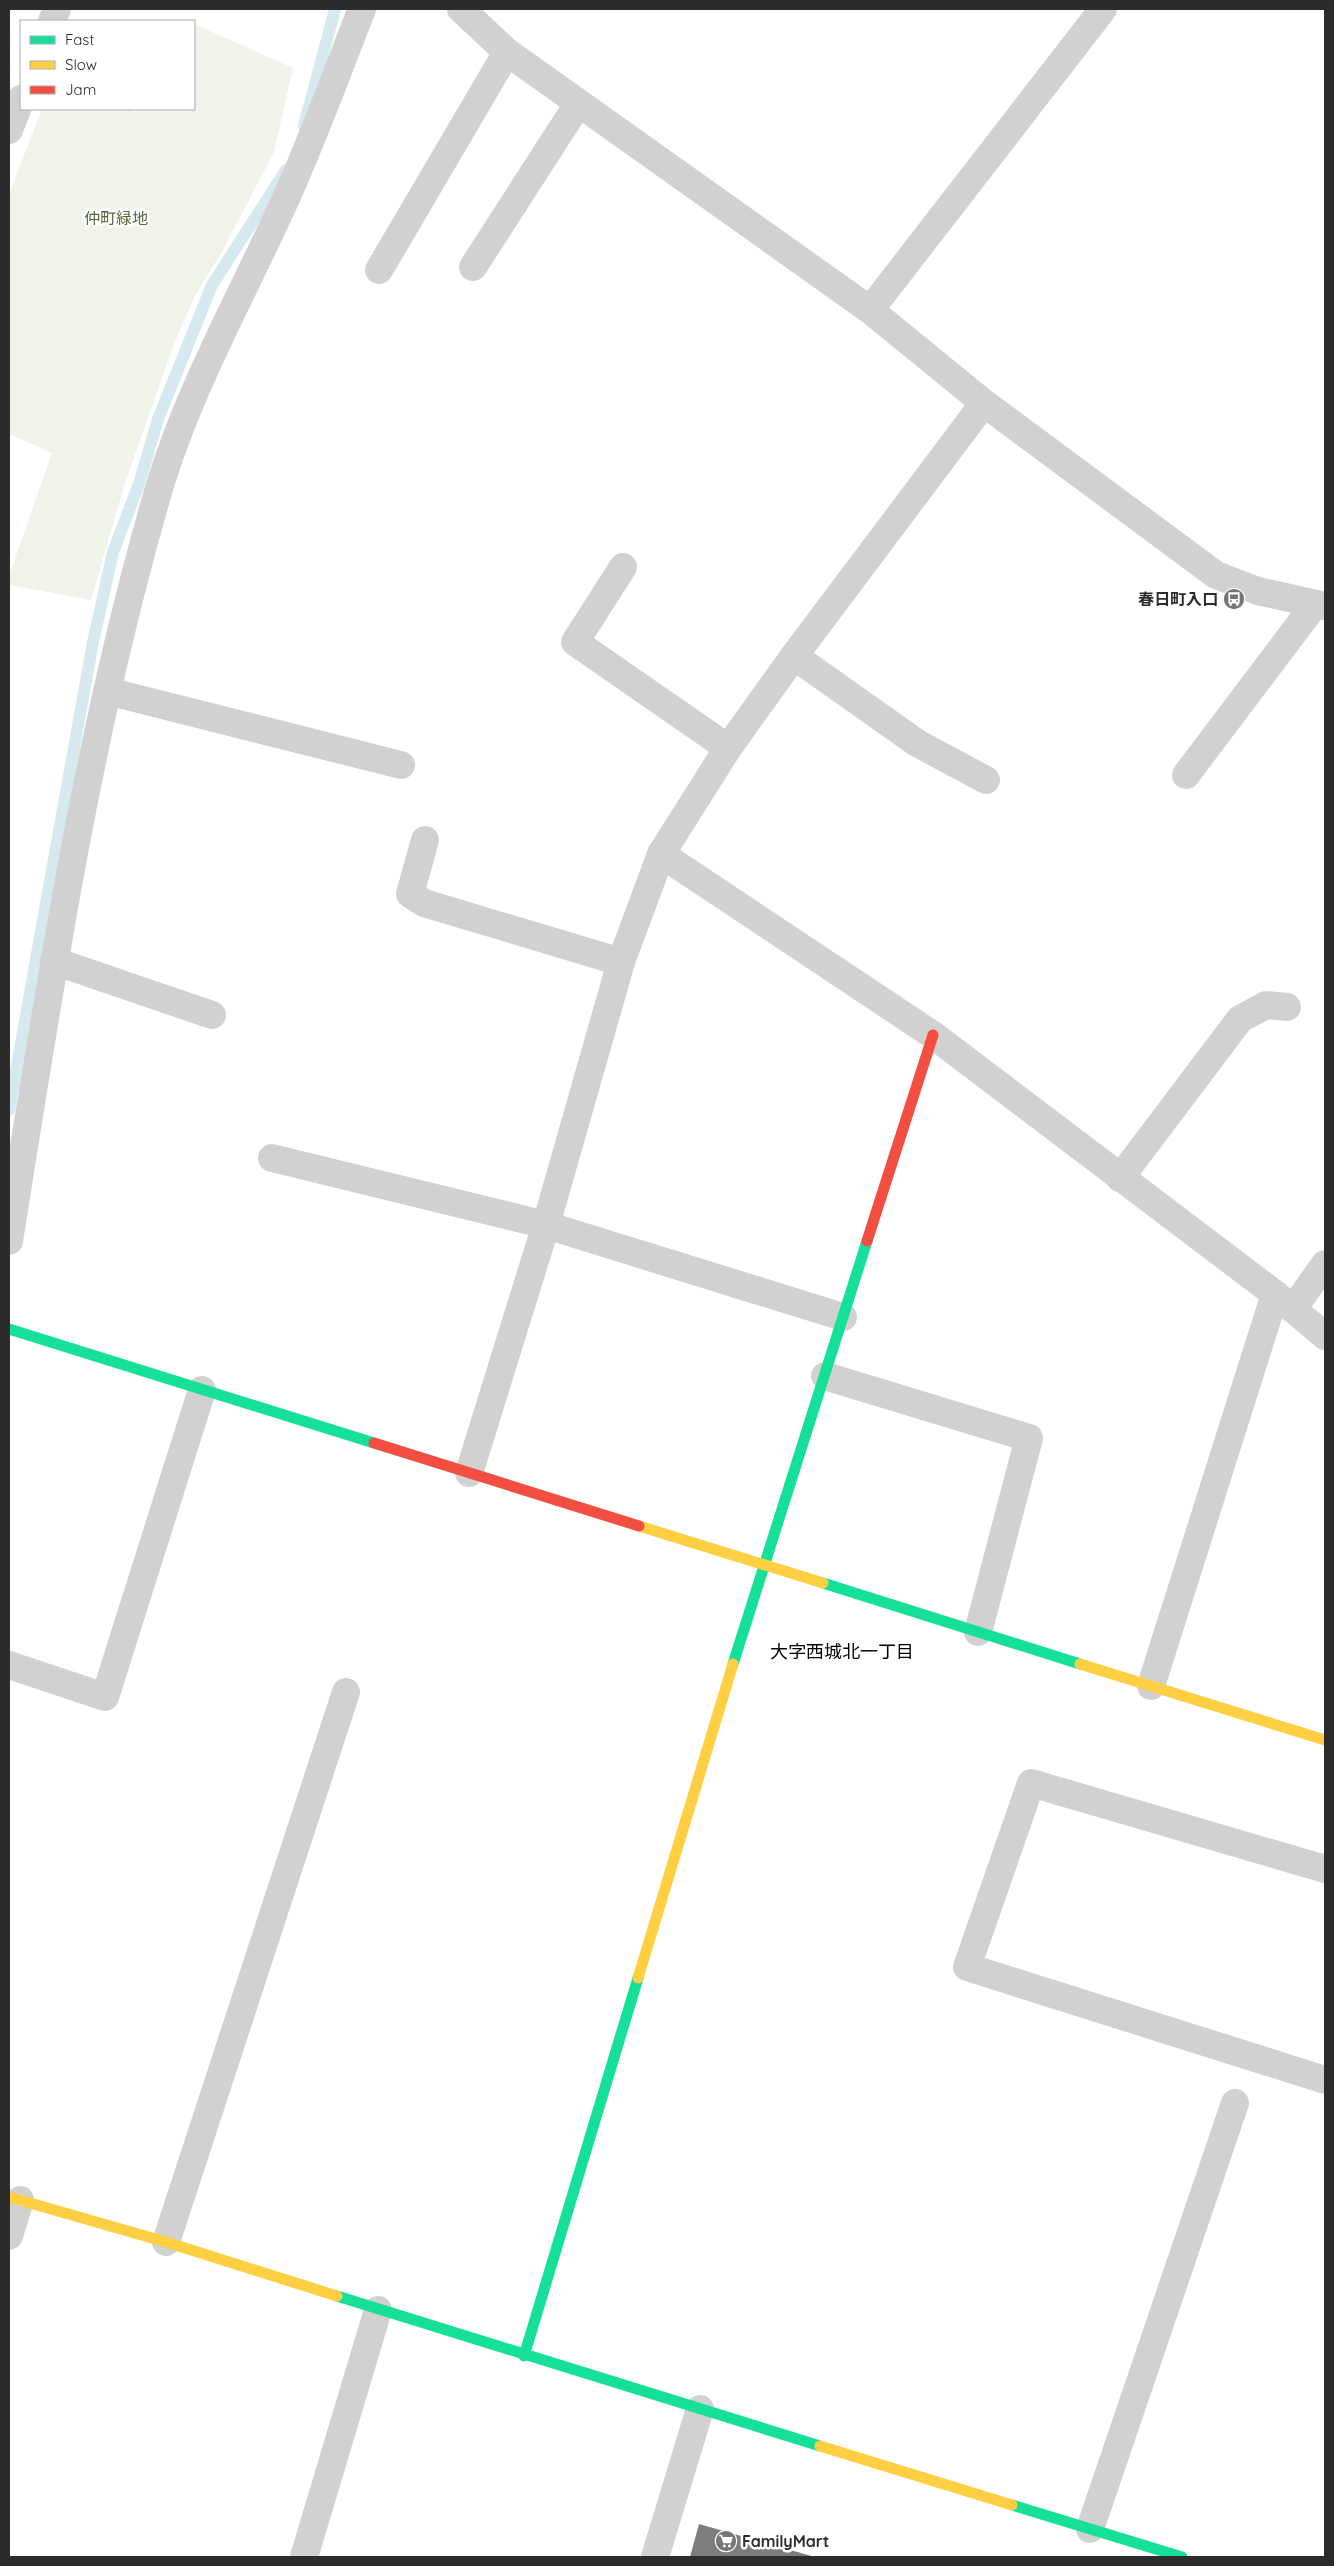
<svg xmlns="http://www.w3.org/2000/svg" width="1334" height="2566" font-family="Quicksand,'Noto Sans JP',sans-serif">
	<rect width="100%" height="100%" fill="#fff"/>
	<path fill="#f0f3ea" d="M194,24L293,68L274,152L224,248L195,296L175,341L125,483L91,600L9,585V576L52,453L9,434V194L42,109H130L136,112L138,109H194Z"/>
	<g fill="none" stroke-linecap="round" stroke-linejoin="round">
		<g stroke="#d6e9f1" stroke-width="12">
			<path d="M304,126L335,9"/>
			<path d="M9,1110L93,642L113,552L139,484L158,419L212,285L286,170"/>
		</g>
	</g>
	<path fill="#7d7d7d" d="M699,2524L815,2557H690Z"/>
	<g fill="none" stroke-linecap="round" stroke-linejoin="round">
		<g stroke="#d1d1d1" stroke-width="28">
			<path d="M461,9L507,52L870,310L984,403L1216,575L1258,591L1325,606"/>
			<path d="M52,21L57,9"/>
			<path d="M9,130L21,99"/>
			<path d="M473,267L578,104"/>
			<path d="M379,270L507,52"/>
			<path d="M870,310L1103,9"/>
			<path d="M623,567L575,642L728,748"/>
			<path d="M794,656L917,743L986,780"/>
			<path d="M107,691L401,765"/>
			<path d="M1186,775L1315,604"/>
			<path d="M425,840L410,894L424,903L621,962"/>
			<path d="M661,854L933,1035L1275,1294L1325,1336"/>
			<path d="M54,961L212,1015"/>
			<path d="M272,1158L546,1225L843,1317"/>
			<path d="M1120,1178L1240,1019L1266,1005L1287,1007"/>
			<path d="M9,1241C49,990 87,736 158,492C187,393 239,301 282,207C312,142 336,75 362,9"/>
			<path d="M1293,1309L1325,1264"/>
			<path d="M825,1376L1029,1438L978,1632"/>
			<path d="M469,1473L546,1225L621,962L661,854L728,748L794,656L984,403"/>
			<path d="M9,1665L105,1697L202,1390"/>
			<path d="M1151,1686L1275,1294"/>
			<path d="M1325,1869L1031,1783L967,1967L1325,2080"/>
			<path d="M9,2236L20,2200"/>
			<path d="M166,2242L346,1692"/>
			<path d="M1090,2529L1235,2103"/>
			<path d="M304,2557L378,2310"/>
			<path d="M655,2557L700,2409"/>
		</g>
		<g stroke="#16e098" stroke-width="11">
			<path d="M9,1329L374,1443"/>
			<path d="M823,1583L1080,1664"/>
			<path d="M733,1664L867,1241"/>
			<path d="M337,2296L820,2446"/>
			<path d="M524,2356L638,1978"/>
			<path d="M1012,2505L1182,2557"/>
		</g>
		<g stroke="#ffcf43" stroke-width="11">
			<path d="M639,1526L823,1583"/>
			<path d="M1080,1664L1325,1740"/>
			<path d="M638,1978L733,1664"/>
			<path d="M9,2197L166,2242L337,2296"/>
			<path d="M820,2446L1012,2505"/>
		</g>
		<g stroke="#f24e42" stroke-width="11">
			<path d="M867,1241L933,1035"/>
			<path d="M374,1443L639,1526"/>
		</g>
	</g>
	<defs>
		<g id="bus-disc" transform="scale(1.125)"><circle r="9.5" fill="#767676" stroke="#fff"/><path d="M-5-6H5V4H4V6H2V4H-2V6H-4V4H-5ZM-3.5-4V0h7V-4ZM-3.5 1.2v1.5H-2V1.2ZM2 1.2v1.5H3.5V1.2Z" fill="#fff"/></g>
		<g id="supermarket-disc" transform="scale(1.125)"><circle r="9.5" fill="#767676" stroke="#fff"/><path d="M-6-5.5h2.5l.6 2H6L4.5 2H-2.5L-4.4-4H-6ZM-1.5 3.2a1.3 1.3 0 1 0 .1 0ZM3 3.2a1.3 1.3 0 1 0 .1 0Z" fill="#fff"/></g>
	</defs>
	<g fill-rule="evenodd">
		<use href="#bus-disc" x="1234" y="599"/>
		<use href="#supermarket-disc" x="726" y="2541"/>
	</g>
	<g text-anchor="middle" dominant-baseline="central" stroke-width="5" stroke-linejoin="round" paint-order="stroke">
		<g font-size="16" fill="#55683a" stroke="#fff">
			<text x="116" y="218">仲町緑地</text>
		</g>
		<g font-size="16" font-weight="bold" fill="#2c2c2c" stroke="#fff" text-anchor="end">
			<text x="1218" y="599">春日町入口</text>
			<text x="742" y="2541" text-anchor="start">FamilyMart</text>
		</g>
		<g font-size="18" fill="#000" stroke="#fff">
			<text x="842" y="1651">大字西城北一丁目</text>
		</g>
	</g>
	<rect width="1334" height="2566" fill="none" stroke="#2c2c2c" stroke-width="20"/>
	<rect x="20" y="20" width="175" height="90" fill="#ffffff" stroke="#ababab"/>
	<rect x="30" y="36" width="25" height="8" fill="#16e098" stroke="#ababab"/>
	<text x="65" y="45" font-size="15" fill="#2c2c2c">Fast</text>
	<rect x="30" y="61" width="25" height="8" fill="#ffcf43" stroke="#ababab"/>
	<text x="65" y="70" font-size="15" fill="#2c2c2c">Slow</text>
	<rect x="30" y="86" width="25" height="8" fill="#f24e42" stroke="#ababab"/>
	<text x="65" y="95" font-size="15" fill="#2c2c2c">Jam</text>
</svg>
